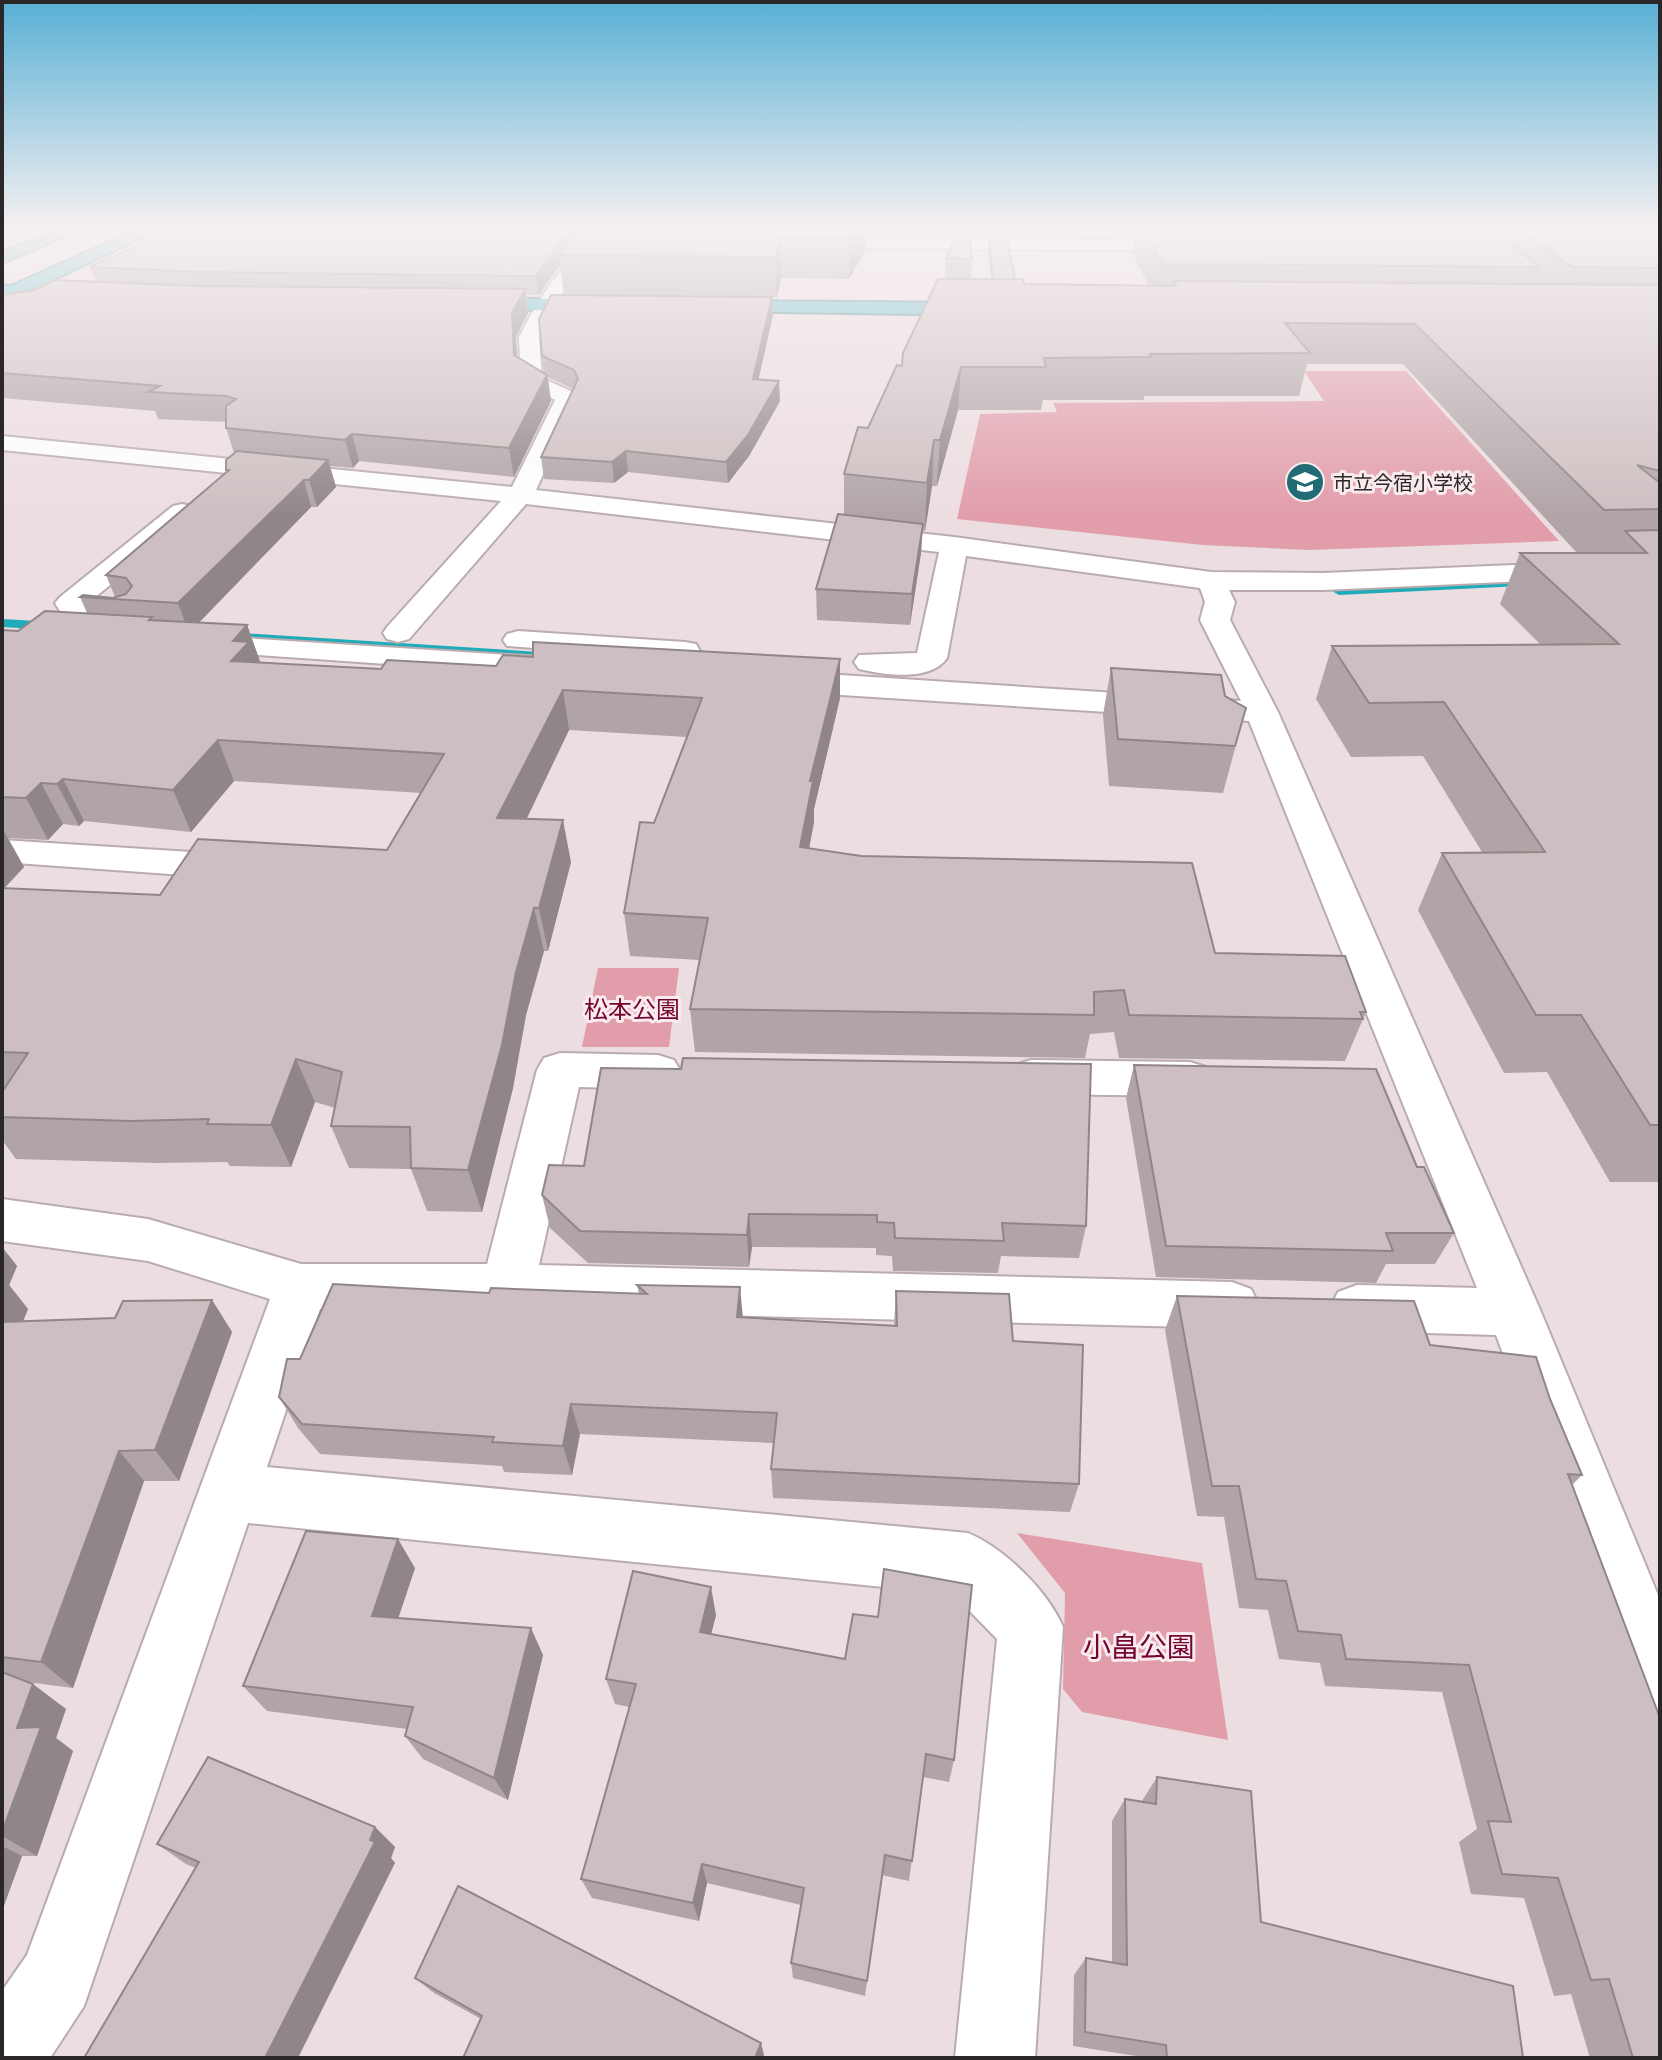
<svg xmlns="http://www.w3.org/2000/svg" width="1662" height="2060" font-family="'Golos Text','Noto Sans JP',sans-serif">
	<rect width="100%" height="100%" fill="#ecdde0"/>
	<g fill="#e19daa">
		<path d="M1304,371H1406L1559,541L1309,550L1203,545L957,519L980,414L1057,412L1053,403L1324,401Z"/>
		<path d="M598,968H679L669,1047H582Z"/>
		<path d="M1017,1533L1202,1563L1228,1740L1082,1712L1063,1689L1065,1593Z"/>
	</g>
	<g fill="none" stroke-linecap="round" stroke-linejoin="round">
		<g fill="#20abb9" fill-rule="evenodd">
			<path d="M1535,578L1541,582L1540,585L1339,595L1332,591L1339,587Z"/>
			<path d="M2,619L54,622L61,626L54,630L2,627Z"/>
			<path d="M226,632L557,653L564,657L557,661L221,639L219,636Z"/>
		</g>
		<g stroke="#baacae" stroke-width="4">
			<g id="street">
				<path d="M1265,229H1281L1296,247L1288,252L807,247L799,242L807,237L1275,242Z"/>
				<path d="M590,236L598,241L554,305L539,337L542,378L575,393L578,398L536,490L954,537L1211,572L1323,573L1660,559V575L1323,590H1229L1235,602L1230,620L1278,712L1541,1312L1660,1600V1713L1636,1704L1496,1335L1357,1331L1338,1324L1330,1308L1338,1292L1357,1285L1477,1288L1249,721L779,691L768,688L763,681L768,674L779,671L1241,701L1200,620L1205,602L1200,588L966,556L947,658C930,682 884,675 859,669L854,662L859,655L917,653L939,552L526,504L409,639L398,642L387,639L383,633L387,627L501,501L2,450V436L512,487L555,400L521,381L519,337L536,305L584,237Z"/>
				<path d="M182,504L191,506L195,512L191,518L87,604L156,611L161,617L156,623L146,626L64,618L55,603L60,597L173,506Z"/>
				<path d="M518,631L685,642L696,644L700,651L696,658L685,660L507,646L503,640L507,634Z"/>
				<path d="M196,635L559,658L570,660L575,667L570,674L559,676L185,650L181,644L185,638Z"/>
				<path d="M2,840L239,855L253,859L258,867L253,875L239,879L2,862Z"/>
				<path d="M560,1053L658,1055L674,1060L681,1072L674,1084L658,1089L579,1087L539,1265L1232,1282L1251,1289L1259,1305L1251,1321L1232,1328L508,1310L320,1309L267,1467L968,1533C1004,1548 1048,1591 1063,1627L1035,2058H955L997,1639L953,1594L248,1523L84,2006L50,2058H2V1991L27,1955L270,1299L148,1261L2,1241V1199L148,1219L301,1264H487L537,1070L544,1058Z"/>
				<path d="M1031,1060L1190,1062L1206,1067L1213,1079L1206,1091L1190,1096L1031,1094L1015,1089L1008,1077L1015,1065Z"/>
			</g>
		</g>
		<g stroke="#46888f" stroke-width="4">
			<g id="highway">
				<path d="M61,229H82L2,263V252Z"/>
				<path d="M138,229H159L36,288L81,292L83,296L81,300L2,297V285L11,286Z"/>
				<path d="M466,298L606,300L615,306L606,312L459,308L457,304Z"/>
				<path d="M714,301L982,303L991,309L982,315L707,311L705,307Z"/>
			</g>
		</g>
		<use href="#street" fill="#fff" fill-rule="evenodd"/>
		<use href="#highway" fill="#55bcc7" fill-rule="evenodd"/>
	</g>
	<g fill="#b0a4a6" fill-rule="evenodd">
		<path d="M174,229H878L874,235H866L865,251L849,279L781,278L777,298L772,297L773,315L758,380L780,401L749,456L728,483L628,472L614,483L544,479L541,457L573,389L548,377L551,401L514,477L359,461L353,468L330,466L336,487L317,507H311L199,622L247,625L260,662L840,698L814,809V822L809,849L1215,953L1366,1012L1345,1061L1119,1058L1114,1032L1090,1034L1085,1058L695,1052L690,1009L700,960L630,956L624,913L654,823L687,737L569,730L526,819L571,862L548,951H544L526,1015L513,1088L482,1212L427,1211L411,1169L349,1168L331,1126L335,1108L315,1102L291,1167L230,1166L227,1162L156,1163L16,1159L2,1140V630L18,631L87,613L80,597H115L106,575L227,472L226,470L234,453L226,428V422L158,419L155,411L2,398V295L96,282L90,267ZM560,265L564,295L542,356L544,373L517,357L516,337L528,313L526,295H539ZM234,781L421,793L387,850L160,895L5,888L24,867L8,838L48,840L63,824L79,826L84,821L191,832Z"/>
		<path d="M985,229H1004L1003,236H987Z"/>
		<path d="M1119,229H1660V1182H1610L1547,1072L1504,1073L1418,910L1442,853L1482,852L1423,756L1351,757L1316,699L1332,646L1541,645L1500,604L1520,553H1577L1403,364H1307L1299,396H1144V400H1043L1041,410H958L937,486H932L925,531L922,530L921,553L910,625L817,620L816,589L844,515V474L902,366L945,279L946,258L972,259L971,279H991L988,252L989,241L1015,279L1024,284L1149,286L1132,253L1134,238L1123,237Z"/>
		<path d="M1111,668L1225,696L1246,708L1223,793L1109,786L1103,715Z"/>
		<path d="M1134,1065L1417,1167L1454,1233L1435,1264H1386L1376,1283L1156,1277L1126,1098Z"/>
		<path d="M542,1195L1086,1226L1079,1258L1001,1256L998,1273L893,1271L892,1256L876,1255V1248L752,1247L749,1267L588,1263L550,1228Z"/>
		<path d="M2,1247L17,1266L9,1285L28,1309L23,1321L115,1318L212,1300L232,1332L179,1481H144L73,1688L27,1682L66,1709L56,1738L73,1751L37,1856H22L2,1911Z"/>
		<path d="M637,1285L743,1317L894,1325L896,1291L1013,1341L1079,1484L1070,1512L773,1498L771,1469L774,1443L580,1434L572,1475L504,1472L502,1466L320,1454L298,1428L279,1397L300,1359L489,1293L639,1294Z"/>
		<path d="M1177,1296L1430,1345L1550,1399L1582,1475L1572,1485L1660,2058H1590L1571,1994L1554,1996L1524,1898L1471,1894L1459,1842L1477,1829L1442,1692L1325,1686L1320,1663L1279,1659L1268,1610L1239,1608L1224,1517L1197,1516L1165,1330Z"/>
		<path d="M415,1568L398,1618L543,1655L508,1800L423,1759L405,1736L407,1729L267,1711L243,1686Z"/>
		<path d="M716,1615L711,1634L954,1760L949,1782L923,1777L909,1881L882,1875L865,1996L793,1978L791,1963L801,1905L707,1883L699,1921L592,1898L581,1879L629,1707L615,1704L606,1679Z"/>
		<path d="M1157,1777L1261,1922L1523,2058H1149L1073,2046L1074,1975L1086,1958L1112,1963V1821L1125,1799L1142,1801Z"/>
		<path d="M375,1827L395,1847L391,1858L395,1863L196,1868L186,1864L157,1844Z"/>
		<path d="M415,1978L764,2055L481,2019L434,1993Z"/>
	</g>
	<g fill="#908687">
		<path d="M571,229L573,247L559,255L560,265L539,295L536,276Z"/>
		<path d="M856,229H866L865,251L849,279L850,239Z"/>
		<path d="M780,239L781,278L777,298L776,257Z"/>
		<path d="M525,289L528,313L516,337L518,381L514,355L512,313Z"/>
		<path d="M772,297L773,315L754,399L753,379Z"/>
		<path d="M961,367L958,410L937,486L940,440Z"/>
		<path d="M547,375L551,401L514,477L509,448Z"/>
		<path d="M779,381L780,401L749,456L728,483L726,462Z"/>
		<path d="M352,434L359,461L353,468L345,440Z"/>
		<path d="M934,440L932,486L925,531L927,483Z"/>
		<path d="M626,451L628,472L614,483L612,462Z"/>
		<path d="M328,460L336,487L317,507L309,480Z"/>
		<path d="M304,480L311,507L189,633L178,603Z"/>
		<path d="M923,524L921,553L910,625L912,594Z"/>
		<path d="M247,625L261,664L231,661L233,641Z"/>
		<path d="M840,659V698L814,809V822L801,889L800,847L810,781Z"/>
		<path d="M563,690L569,730L507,860L497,818Z"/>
		<path d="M218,740L234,781L191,832L173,790Z"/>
		<path d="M63,779L84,821L79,826L57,784Z"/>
		<path d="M41,783L63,824L48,840L26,798Z"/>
		<path d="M563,820L571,862L548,951L539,908Z"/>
		<path d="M2,828L24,867L2,890Z"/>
		<path d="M534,908L544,951L526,1015L513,1088L482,1212L468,1170L516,972Z"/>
		<path d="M296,1059L315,1102L291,1167L271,1125Z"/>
		<path d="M749,1214L752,1247L749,1267L747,1235Z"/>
		<path d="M2,1247L17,1266L9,1285L28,1309L9,1355L2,1347Z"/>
		<path d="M740,1287L743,1319L737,1317Z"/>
		<path d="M212,1300L232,1332L179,1481L155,1450Z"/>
		<path d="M571,1404L580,1434L572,1475L563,1446Z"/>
		<path d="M119,1451L144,1481L73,1688L41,1662Z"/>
		<path d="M398,1539L415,1568L390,1643L372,1616Z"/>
		<path d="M711,1587L716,1615L705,1658L700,1632Z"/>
		<path d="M531,1628L543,1655L508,1800L494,1778Z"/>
		<path d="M33,1684L66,1709L56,1738L73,1751L37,1856L2,1836L17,1728Z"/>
		<path d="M375,1827L395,1847L391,1858L395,1863L298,2058H265L370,1840Z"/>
		<path d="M2,1846L22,1856L2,1911Z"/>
		<path d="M702,1864L707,1883L699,1921L693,1903Z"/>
		<path d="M761,2043L764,2055L763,2058H755Z"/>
	</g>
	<g fill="#cdbfc1" stroke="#908687" stroke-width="2">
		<path d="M174,229H571L536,276L200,272L90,267Z"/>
		<path d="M579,229H856L850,239H780L776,257L559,255Z"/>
		<path d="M960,229H969L972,259L946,258Z"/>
		<path d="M1143,229H1493L1539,267L1163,264Z"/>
		<path d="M1521,229H1660V268L1572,267Z"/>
		<path d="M989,241H1007L1015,279H993Z"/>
		<path d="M938,279H1023L1024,284L1176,286L1173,281L1660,285V471L1637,465L1660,483V509L1604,510L1415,324L1285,323L1310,353L1150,354L1151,357L1044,358L1046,367H961L940,440H934L927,483L844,474L858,427L868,428L897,365L902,366L903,353Z"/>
		<path d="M55,280L198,286L525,289L512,313L514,355L547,375L509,448L352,434L345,440L226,428V406L236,399L226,396L148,392L160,386L2,373V295L34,290Z"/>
		<path d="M551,295L772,297L753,379L779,381L748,435L726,462L626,451L612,462L541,457L578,379L574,370L542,356L539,319Z"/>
		<path d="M237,451L328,460L309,480H304L178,603L80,597L83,595L113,598L126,594L132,586L126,578L106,575L229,470H226V460Z"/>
		<path d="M838,514L923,524L912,594L816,589Z"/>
		<path d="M1660,530V1125H1650L1581,1015H1536L1442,853L1545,852L1444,702L1369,703L1332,646L1619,644L1520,553H1647L1625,531Z"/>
		<path d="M45,611L152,617L149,620L247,625L233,641L249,642L231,661L381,669L387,660L496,666L503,655L533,657V642L840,659L810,781H813L800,847L861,856L1192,863L1215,953L1345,956L1366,1012H1360L1363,1019L1129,1015L1124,990L1094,992V1015L690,1009L708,918L624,913L640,822L654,823L702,698L563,690L497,818L563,820L539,908H534L516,972L502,1045L468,1170L411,1168L410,1127L331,1126L342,1072L296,1059L271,1125L207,1124L209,1119L131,1121L2,1117V1092L28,1053L2,1052V888L160,895L198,839L387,850L444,754L218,740L173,790L63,779L57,784L41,783L26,798L2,797V630L18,631Z"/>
		<path d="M1111,668L1221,675L1225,696L1246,708L1235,746L1118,739Z"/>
		<path d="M683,1058L1091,1064L1086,1226L1002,1223L1004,1241L895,1238L894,1223L877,1222V1215L749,1214L747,1235L580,1231L542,1195L549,1165L584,1166L601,1068L681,1069Z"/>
		<path d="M1134,1065L1376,1069L1417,1167H1424L1454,1233H1386L1393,1251L1166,1246Z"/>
		<path d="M333,1284L489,1293L491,1288L647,1294L637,1285L740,1287L737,1317L897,1326L896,1291L1009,1294L1013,1341L1083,1345L1079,1484L771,1469L777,1413L571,1404L563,1446L492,1442L494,1437L302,1424L279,1397L287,1359H300Z"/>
		<path d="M1177,1296L1414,1301L1430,1345L1536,1357L1550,1399L1582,1475L1568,1474L1660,1718V2058H1633L1609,1979L1591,1980L1558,1878L1502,1874L1488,1821L1511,1822L1469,1665L1346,1659L1341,1635L1298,1631L1286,1581L1256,1579L1239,1486H1212Z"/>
		<path d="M212,1300L155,1450L119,1451L41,1662L2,1657V1322L115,1318L123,1301Z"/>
		<path d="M306,1531L398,1539L372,1616L531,1628L494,1778L405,1736L413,1707L243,1686Z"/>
		<path d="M884,1569L972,1585L954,1760L926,1754L912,1861L885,1855L867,1981L791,1963L804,1888L702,1864L693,1903L581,1879L636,1684L606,1679L633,1571L711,1587L700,1632L845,1659L853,1614L878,1617Z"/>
		<path d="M2,1672L33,1684L17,1728L41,1727L2,1832Z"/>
		<path d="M208,1757L375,1827L370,1840L375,1842L265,2058H84L199,1862L157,1844Z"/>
		<path d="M1157,1777L1251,1791L1261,1922L1513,1986L1523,2058H1167L1166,2045L1085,2032L1086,1958L1127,1965L1125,1799L1156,1804Z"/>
		<path d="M458,1886L761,2043L755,2058H463L482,2016L415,1978Z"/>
	</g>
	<linearGradient id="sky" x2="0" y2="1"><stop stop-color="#58b0d5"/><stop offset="0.44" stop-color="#f6f0f1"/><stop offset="1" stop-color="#f6f0f1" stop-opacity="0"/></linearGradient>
	<rect width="1662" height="517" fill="url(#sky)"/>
	<defs>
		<g id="school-disc" transform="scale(2)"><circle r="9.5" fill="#216c74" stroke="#f9ebed"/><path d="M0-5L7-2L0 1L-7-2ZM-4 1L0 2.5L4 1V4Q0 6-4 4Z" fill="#fff"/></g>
	</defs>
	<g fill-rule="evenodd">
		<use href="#school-disc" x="1305" y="482"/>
	</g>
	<g text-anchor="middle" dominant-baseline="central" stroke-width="6" stroke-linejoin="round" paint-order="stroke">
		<g font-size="20" fill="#2b2627" stroke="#f9ebed" text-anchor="start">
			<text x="1333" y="482">市立今宿小学校</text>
		</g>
		<g font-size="24" fill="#740532" stroke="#f9ebed">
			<text x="632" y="1008">松本公園</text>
		</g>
		<g font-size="28" fill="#740532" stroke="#f9ebed">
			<text x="1139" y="1646">小畠公園</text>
		</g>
	</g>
	<rect width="1662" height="2060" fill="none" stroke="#2b2627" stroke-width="8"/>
</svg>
